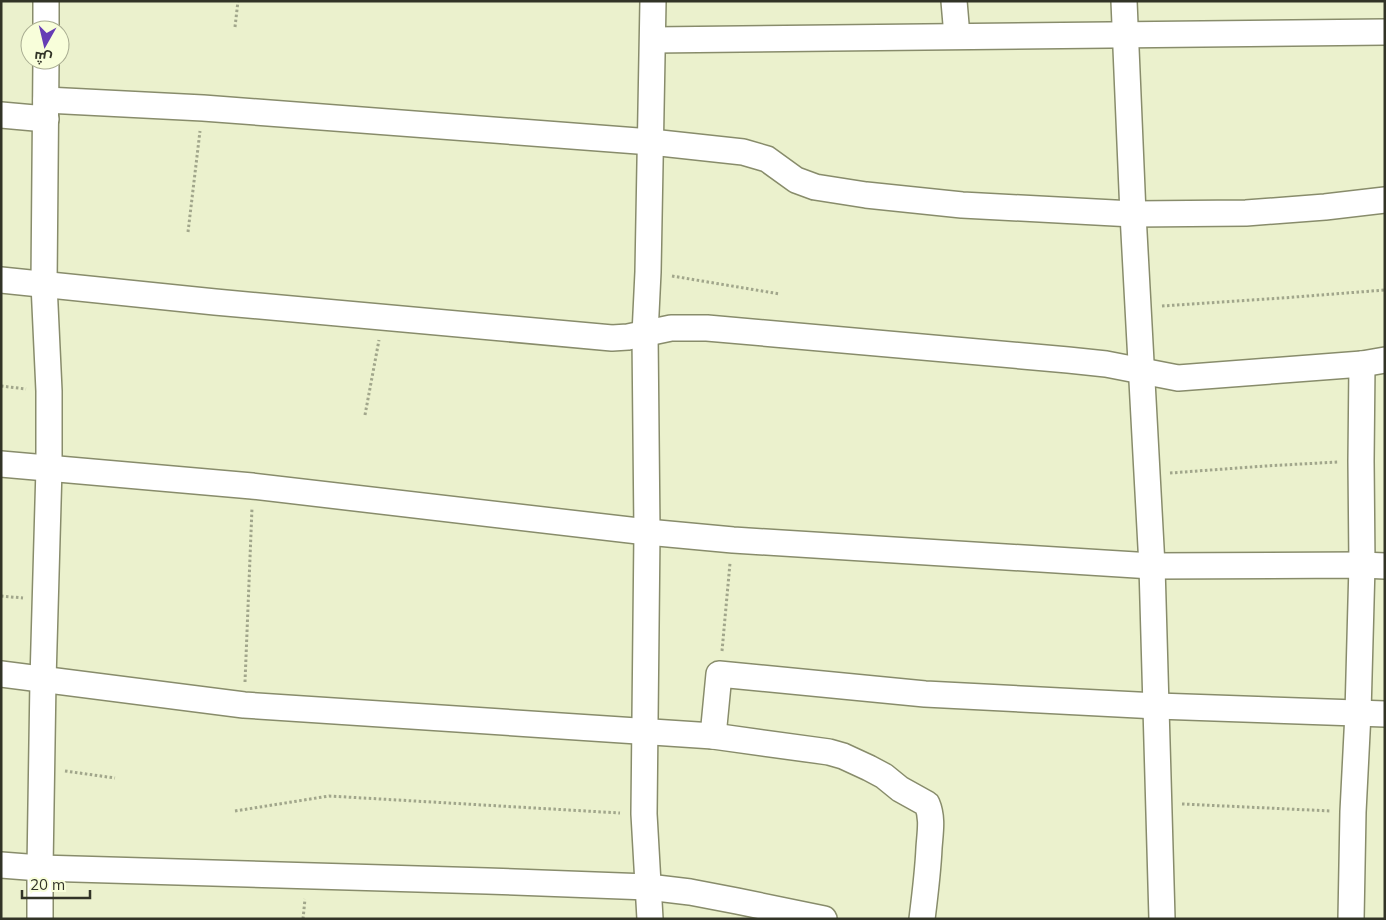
<svg xmlns="http://www.w3.org/2000/svg" width="1386" height="920" font-family="Mulish,Cairo,sans-serif">
	<rect width="100%" height="100%" fill="#ebf1cd"/>
	<g fill="none" stroke-linecap="round" stroke-linejoin="round">
		<g stroke="#888c6b" stroke-width="28">
			<g id="minor">
				<path d="M954,1L957,36"/>
				<path d="M1124,1L1133,214L1152,566L1162,919"/>
				<path d="M46,30V1"/>
				<path d="M653,40L1385,32"/>
				<path d="M46,100L203,108L651,142L743,152L767,159L796,180L815,187L866,195L962,205L1133,214L1246,213L1325,207L1385,200"/>
				<path d="M1,115L46,119"/>
				<path d="M1,280L215,302L612,338L628,337L671,328H707L1068,360L1106,364L1178,378L1362,364L1385,360"/>
				<path d="M1,464L252,486L647,532L733,540L1152,566L1362,565L1385,566"/>
				<path d="M1,674L244,705L713,736L829,752L843,756L869,768L884,776L900,789L927,804C933,818 930,833 929,848C928,871 925,895 922,919"/>
				<path d="M713,736L719,674L925,694L1157,706L1385,714"/>
				<path d="M1,865L40,868L487,881L648,887L690,892L737,901L824,919"/>
				<path d="M40,919V868L43,680L49,468V391L44,284L46,60"/>
				<path d="M650,919L644,814L647,532L645,334L648,272L653,1"/>
				<path d="M1351,919L1353,812L1358,713L1362,565L1361,461L1362,364"/>
			</g>
		</g>
		<g stroke="#a1a68b" stroke-width="3" stroke-dasharray="2.5 2.5" stroke-linecap="butt">
			<path d="M235,27L238,1"/>
			<path d="M188,232L200,131"/>
			<path d="M672,276L780,294"/>
			<path d="M1162,306L1282,298L1385,290"/>
			<path d="M1,386L26,389"/>
			<path d="M365,415L379,340"/>
			<path d="M1170,473L1265,466L1338,462"/>
			<path d="M1,596L23,598"/>
			<path d="M722,651L730,563"/>
			<path d="M245,682L252,508"/>
			<path d="M65,771L115,778"/>
			<path d="M1182,804L1331,811"/>
			<path d="M235,811L329,796L620,813"/>
			<path d="M303,919L305,899"/>
		</g>
		<use href="#minor" stroke="#fff" stroke-width="25"/>
	</g>
	<rect width="1386" height="920" fill="none" stroke="#323427" stroke-width="5"/>
	<g transform="translate(45 45) rotate(188)"><circle r="24" fill="#f8feda" stroke="#a9ad92"/>
	<path d="M0-4L9 19L0 12L-9 19Z" fill="#663db5"/>
	<text y="-8" font-size="14" font-weight="bold" text-anchor="middle" fill="#323427">ش</text>
	</g>
	<path d="M22 890v8h68v-8" fill="none" stroke="#323427" stroke-width="2.5"/>
	<text x="30" y="890" font-size="15" fill="#323427" stroke="#f8feda" stroke-width="4" paint-order="stroke">20 m</text>
</svg>
